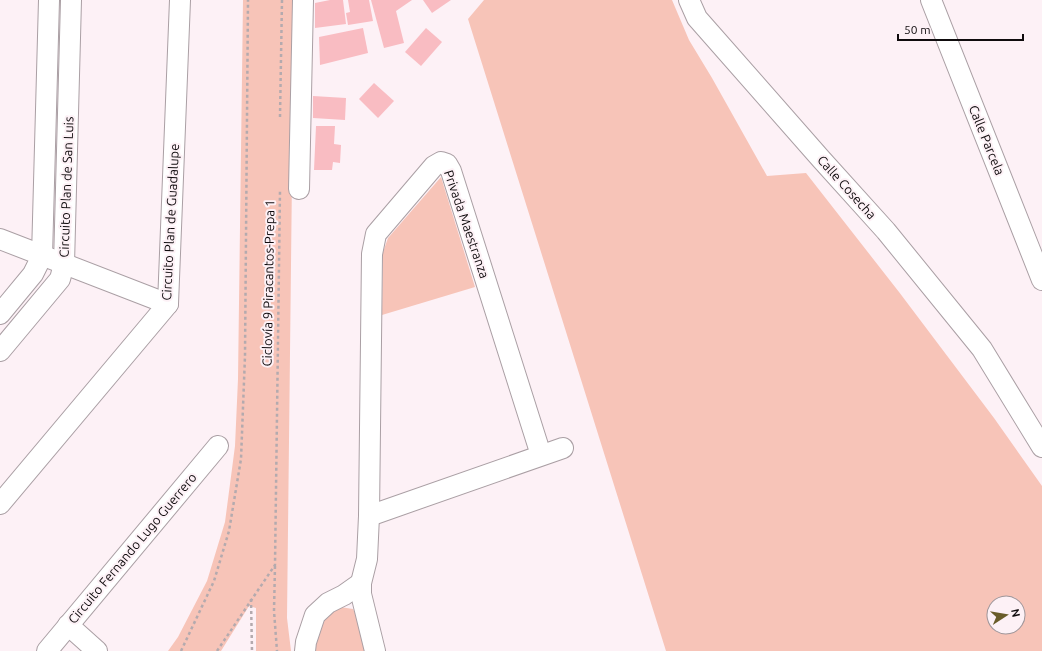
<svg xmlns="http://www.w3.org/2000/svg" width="1042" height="651" font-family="Ubuntu,sans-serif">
	<rect width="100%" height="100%" fill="#fdf1f6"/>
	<g fill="#f7c4b8" fill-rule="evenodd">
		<path d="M243,0H294L287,618L291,651H256V608L249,606L221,651H168L178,637L207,581L225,522L235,446L238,379Z"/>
		<path d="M484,0H672L689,40L712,78L767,176L806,173L899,292L994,418L1042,486V651H666L468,19ZM994,603H1018V627H994Z"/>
		<path d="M441,177L475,287L382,315L383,252L388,238Z"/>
		<path d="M340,607L353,609L359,621L367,651H314V646L325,618Z"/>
	</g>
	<g fill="#f9bcc2">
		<path d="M330,0H343L346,24L315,28V3Z"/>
		<path d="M348,0H369L373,21L348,25L346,13L350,12Z"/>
		<path d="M371,0H412L396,11L404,43L384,48Z"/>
		<path d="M423,0H451L432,13Z"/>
		<path d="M363,28L368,53L320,65L319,37Z"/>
		<path d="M426,28L442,42L421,66L405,52Z"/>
		<path d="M374,83L394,101L378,118L359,99Z"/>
		<path d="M313,96L346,98L345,120L313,118Z"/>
		<path d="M316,126H335L334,144L341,145L340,163L333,162L332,170H314Z"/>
	</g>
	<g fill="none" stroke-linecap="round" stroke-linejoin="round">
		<g stroke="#aa9fa4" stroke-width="22">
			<g id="minor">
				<path d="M689,0L697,18L821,159L886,231L982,349L1042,447"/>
				<path d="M931,0L1042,280"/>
				<path d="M299,189L303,0"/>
				<path d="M0,239L168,304"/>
				<path d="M0,314L33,274L42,256L49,0"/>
				<path d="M0,351L60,279L64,264L71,0"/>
				<path d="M0,504L168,304L180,0"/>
				<path d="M369,516L563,448"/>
				<path d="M68,625L97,651"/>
				<path d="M47,651L218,446"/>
				<path d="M305,651L306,642L315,615L328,603L344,595L361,583"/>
				<path d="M375,651L361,594V583L367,559L369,516L372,254L376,234L434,166L441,162L447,164L451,171L541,455"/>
			</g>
		</g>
		<g stroke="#b4aaae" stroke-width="2.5" stroke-dasharray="3 3" stroke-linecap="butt">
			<path d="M280,117L282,0"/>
			<path d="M275,566L274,611L277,651"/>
			<path d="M251,599L252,651"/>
			<path d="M181,651L214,581L229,531L241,459L245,356L248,0"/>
			<path d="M217,651L275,565L280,190"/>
		</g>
		<use href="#minor" stroke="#fff" stroke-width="20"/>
	</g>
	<g text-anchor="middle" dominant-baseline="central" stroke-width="4" stroke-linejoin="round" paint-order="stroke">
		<g font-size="13" fill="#0f0b0d" stroke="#fdf1f6">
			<text transform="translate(987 140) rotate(68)">Calle Parcela</text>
			<text transform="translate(66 187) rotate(-88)">Circuito Plan de San Luis</text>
			<text transform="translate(847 187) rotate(48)">Calle Cosecha</text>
			<text transform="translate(170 222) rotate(-87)">Circuito Plan de Guadalupe</text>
			<text transform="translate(467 224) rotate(71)">Privada Maestranza</text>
			<text transform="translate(268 283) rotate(-89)">Ciclovía 9 Piracantos-Prepa 1</text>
			<text transform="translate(132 548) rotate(-50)">Circuito Fernando Lugo Guerrero</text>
		</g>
	</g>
	<g transform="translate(1006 615) rotate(78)"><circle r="19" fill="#fdf1f6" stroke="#9e9599"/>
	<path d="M0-3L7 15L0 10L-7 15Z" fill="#6a5d2a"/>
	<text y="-6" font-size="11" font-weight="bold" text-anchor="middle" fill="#0f0b0d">N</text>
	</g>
	<path d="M898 34v6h125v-6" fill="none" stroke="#0f0b0d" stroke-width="2"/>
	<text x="904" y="34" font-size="12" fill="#0f0b0d" stroke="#fdf1f6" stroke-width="3" paint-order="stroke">50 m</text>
</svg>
